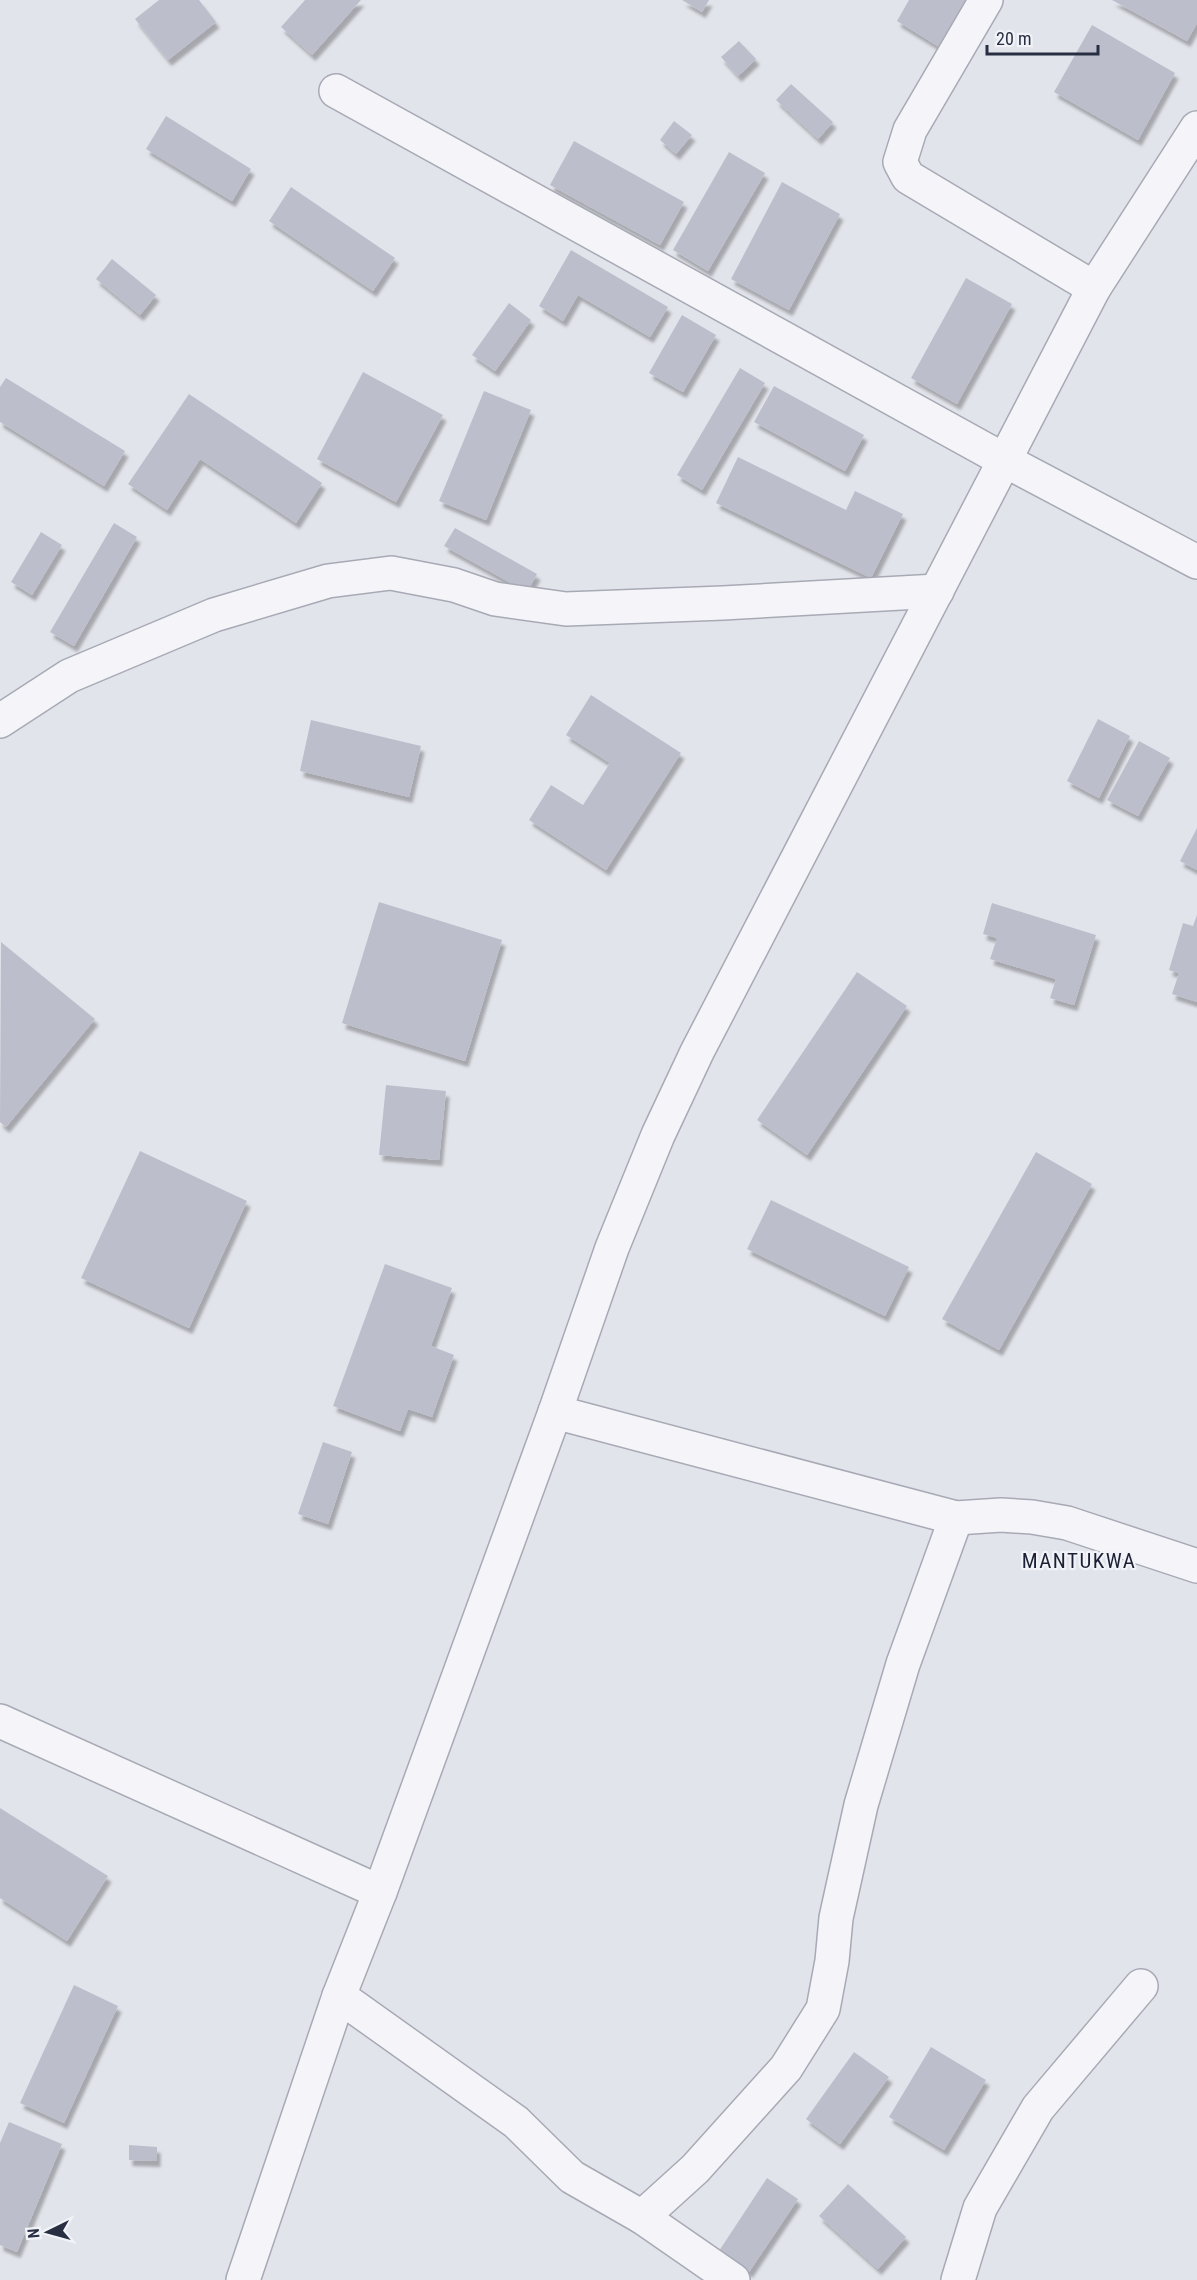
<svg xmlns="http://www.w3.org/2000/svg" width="1197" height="2280" font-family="'Roboto Condensed',sans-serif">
	<defs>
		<filter id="shadow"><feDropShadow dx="3.5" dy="6" stdDeviation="1.5" flood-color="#0004"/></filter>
	</defs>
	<rect width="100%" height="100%" fill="#e2e4eb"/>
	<g fill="#bcbfcb" filter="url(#shadow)">
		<path d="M159,0H199L216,22L168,60L135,19Z"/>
		<path d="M305,0H361L312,55L281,27Z"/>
		<path d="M682,0H709L702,12Z"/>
		<path d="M909,0H969L941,48L897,21Z"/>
		<path d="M1112,0H1197V23L1187,41Z"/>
		<path d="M1092,25L1175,73L1138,140L1054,92Z"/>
		<path d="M739,41L756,59L738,76L721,57Z"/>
		<path d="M791,84L833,122L818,139L776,100Z"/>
		<path d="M166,116L251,169L232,201L146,149Z"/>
		<path d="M674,121L692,135L676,154L660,140Z"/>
		<path d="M574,141L684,202L660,245L550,185Z"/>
		<path d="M729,152L765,173L708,271L673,250Z"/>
		<path d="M782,182L840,214L789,310L731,279Z"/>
		<path d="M291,187L395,258L373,291L269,221Z"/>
		<path d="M571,250L668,307L650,337L578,295L563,321L539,306Z"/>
		<path d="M112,259L156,295L140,315L96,279Z"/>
		<path d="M966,278L1012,304L957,404L911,378Z"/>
		<path d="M509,303L531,320L495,371L472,355Z"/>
		<path d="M682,315L716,335L683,392L649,373Z"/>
		<path d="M740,368L765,383L702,490L677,475Z"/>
		<path d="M363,372L443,415L396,502L317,459Z"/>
		<path d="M6,378L125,451L104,486L0,422V387Z"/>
		<path d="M774,386L864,435L845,471L754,422Z"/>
		<path d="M484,391L531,410L486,520L439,501Z"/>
		<path d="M189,394L322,483L296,523L200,459L167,510L128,484Z"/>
		<path d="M738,457L846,510L855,491L903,514L871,578L716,503Z"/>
		<path d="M114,523L137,537L74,646L50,632Z"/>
		<path d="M455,528L537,574L527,592L444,546Z"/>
		<path d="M41,532L62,545L32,595L11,582Z"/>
		<path d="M591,695L681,753L606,870L529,820L551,785L583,805L610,763L566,735Z"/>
		<path d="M1098,719L1130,736L1099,798L1067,781Z"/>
		<path d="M311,720L421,746L409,797L300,771Z"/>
		<path d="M1139,741L1170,758L1138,816L1107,800Z"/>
		<path d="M1197,828V870L1180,861Z"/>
		<path d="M379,902L502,940L465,1061L342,1023Z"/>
		<path d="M992,903L1096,935L1074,1005L1050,998L1056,979L990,959L997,938L983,934Z"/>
		<path d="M1197,915V1002L1172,994L1179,973L1169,970L1183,923L1193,926Z"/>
		<path d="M1,942L95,1019L6,1127L0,1122Z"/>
		<path d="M857,972L907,1006L807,1155L757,1120Z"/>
		<path d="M386,1085L446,1091L439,1160L379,1155Z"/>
		<path d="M140,1151L247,1201L189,1328L81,1278Z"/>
		<path d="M1036,1152L1092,1184L999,1350L942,1319Z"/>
		<path d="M771,1200L909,1267L885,1316L747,1249Z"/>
		<path d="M385,1264L452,1288L431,1346L454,1355L432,1417L408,1409L400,1431L333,1406Z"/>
		<path d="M323,1442L352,1452L328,1524L298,1514Z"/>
		<path d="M0,1808L108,1876L67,1941L0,1898Z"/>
		<path d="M74,1985L118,2006L64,2123L20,2103Z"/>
		<path d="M931,2047L986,2080L944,2150L889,2117Z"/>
		<path d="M854,2052L889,2077L840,2144L806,2119Z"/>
		<path d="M9,2122L62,2144L17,2252L0,2245V2143Z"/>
		<path d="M129,2145L157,2147V2161L129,2160Z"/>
		<path d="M767,2178L798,2199L749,2272L719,2251Z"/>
		<path d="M848,2184L906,2237L878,2269L819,2216Z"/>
	</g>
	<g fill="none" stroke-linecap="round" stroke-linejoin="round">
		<g stroke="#a7aab5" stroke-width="36">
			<g id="street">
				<path d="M986,0L910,130L900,162L908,177L1094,288"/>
				<path d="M336,91L1004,460L1197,562"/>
				<path d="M0,721L69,676L214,615L328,581L391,573L454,585L495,599L566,609L723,603L937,591"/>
				<path d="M555,1412L956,1518L1001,1515L1032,1517L1067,1523L1197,1566"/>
				<path d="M0,1721L380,1892"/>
				<path d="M339,1996L516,2122L572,2177L642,2217L695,2169L786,2068L823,2009L832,1961L836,1918L861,1805L903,1664L956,1518"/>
				<path d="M642,2217L733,2280"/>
				<path d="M243,2280L339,1996L380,1892L555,1412L612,1248L658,1135L697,1052L1094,288L1197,128"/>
				<path d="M958,2280L980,2208L1038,2108L1141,1986"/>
			</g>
		</g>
		<use href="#street" stroke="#f5f5f9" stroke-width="33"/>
	</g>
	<g text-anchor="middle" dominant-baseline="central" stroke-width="4.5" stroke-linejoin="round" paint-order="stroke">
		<g font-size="21" letter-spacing="1.5" fill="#1b2034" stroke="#f1f3f8">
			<text x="1079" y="1561">MANTUKWA</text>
		</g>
	</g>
	<g transform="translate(48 2232) rotate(265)" stroke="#f1f3f8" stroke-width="4.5" paint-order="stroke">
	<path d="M0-4.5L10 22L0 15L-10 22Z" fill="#292f43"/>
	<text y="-9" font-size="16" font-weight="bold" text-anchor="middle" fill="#292f43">N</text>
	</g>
	<path d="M987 45v9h111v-9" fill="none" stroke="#292f43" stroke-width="3"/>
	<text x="996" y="45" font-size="18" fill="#292f43" stroke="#f1f3f8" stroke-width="4.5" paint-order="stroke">20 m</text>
</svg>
